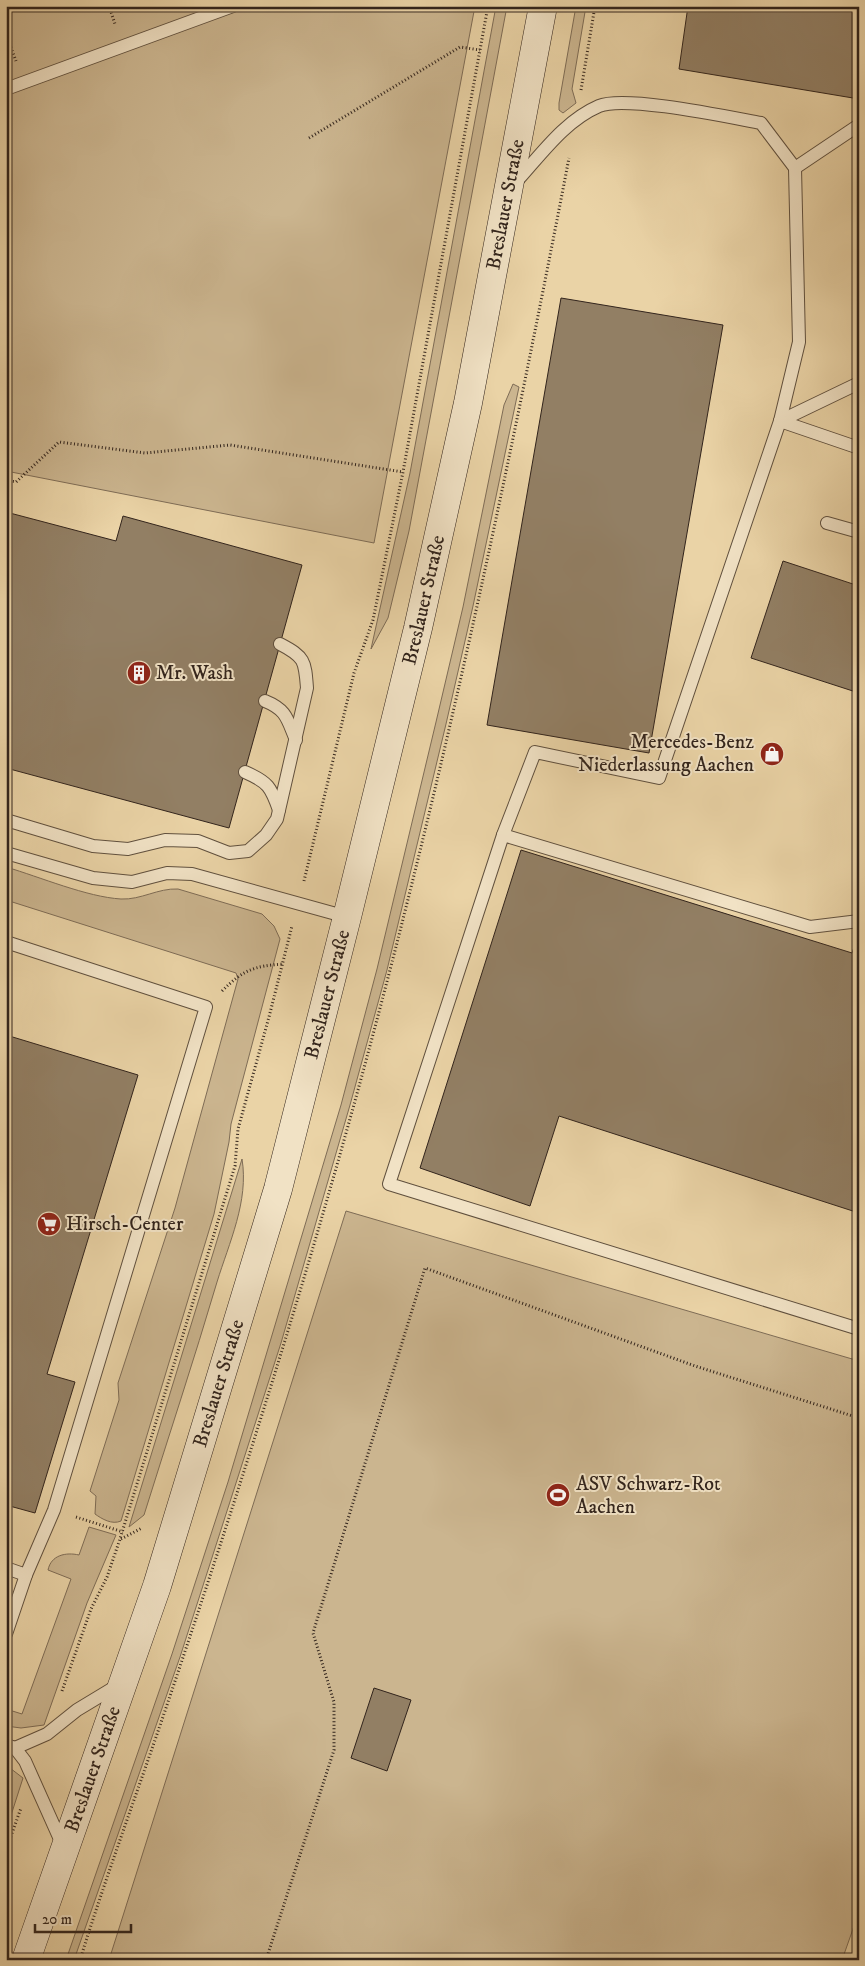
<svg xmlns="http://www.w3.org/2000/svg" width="865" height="1966" font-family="'IM FELL DW Pica',serif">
	<rect width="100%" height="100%" fill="#ead3a6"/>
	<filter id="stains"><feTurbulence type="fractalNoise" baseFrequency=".004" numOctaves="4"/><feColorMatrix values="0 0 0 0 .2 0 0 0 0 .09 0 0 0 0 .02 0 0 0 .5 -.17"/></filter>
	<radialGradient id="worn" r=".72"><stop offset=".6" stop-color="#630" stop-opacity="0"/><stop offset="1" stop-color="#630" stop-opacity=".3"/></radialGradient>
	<g fill="#cbb58f" stroke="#7e6c56">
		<path d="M6,6H475L374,543L6,471Z"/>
		<path d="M496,6H507L409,531L388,618L371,649L410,473Z"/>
		<path d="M576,6H586L572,89L576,103L563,113L559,110V103Z"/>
		<path d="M513,384L519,387L473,606L446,724L387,970L350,1105L281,1343L236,1483L180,1657L74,1960H66L172,1654L228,1482L341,1105L377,969L436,722L463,607L504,405Z"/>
		<path d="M6,867C40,877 87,897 121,899C141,900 158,888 178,889L262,914L274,926L280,939L231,1124L229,1142L214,1214L121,1521C112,1525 102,1519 95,1514L96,1496L90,1491L119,1400L118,1383L175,1208L238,979L236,973L6,900Z"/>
		<path d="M242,1159C249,1201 229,1243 217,1282C194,1360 168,1438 144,1515L129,1527Z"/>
		<path d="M346,1211L859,1361V1912L842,1960H109Z"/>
		<path d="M89,1527L116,1535L87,1603L44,1725L21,1728L6,1726V1709L22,1714L71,1579L48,1570C51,1555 66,1552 79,1555Z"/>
		<path d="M6,1765L23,1778L6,1831Z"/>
	</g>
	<g fill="#927f64" stroke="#32241c">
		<path d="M688,6H859V99L679,69Z"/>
		<path d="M561,298L723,325L649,753L487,725Z"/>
		<path d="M6,512L116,541L123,516L302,565L229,828L6,768Z"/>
		<path d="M783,561L859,586V693L751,658Z"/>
		<path d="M521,850L852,953L859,932V1213L559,1116L530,1206L420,1168Z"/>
		<path d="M6,1035L138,1075L47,1374L75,1382L35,1513L6,1505Z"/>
		<path d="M374,1688L411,1700L387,1771L351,1758Z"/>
	</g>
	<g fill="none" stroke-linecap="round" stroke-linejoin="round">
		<g stroke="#60503e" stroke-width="14">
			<g id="service">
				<path d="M6,89L233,6"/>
				<path d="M795,168L856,127L859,128"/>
				<path d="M515,183C540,156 564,121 599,106C625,95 728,117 761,123L795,168L799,342L780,421L659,778L535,752L503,835L389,1184L859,1329"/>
				<path d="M780,421L859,383"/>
				<path d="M780,421L859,448"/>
				<path d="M827,523L859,532"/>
				<path d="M265,701C287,710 287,719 296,740"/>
				<path d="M245,772C268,782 271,787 279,810"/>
				<path d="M6,820L93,846L128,849L165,840L198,841L229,853L248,851L266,835L277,819L307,688C305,661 305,657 280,644"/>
				<path d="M503,835L810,927L859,921"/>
				<path d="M6,853L93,878L132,882L167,873L192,874L347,917"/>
				<path d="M6,942L206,1007L54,1510L26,1575L6,1634"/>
				<path d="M6,1568L26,1575"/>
				<path d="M6,1745L15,1748L25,1761L63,1846"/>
				<path d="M15,1748L47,1734L77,1710L120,1684"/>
			</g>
		</g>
		<g stroke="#32241c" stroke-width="29">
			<g id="secondary">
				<path id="s1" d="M26,1960L157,1586L278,1189L347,917L418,628L468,403L543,6"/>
			</g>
		</g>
		<g stroke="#32241c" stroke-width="3" stroke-dasharray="1 2.5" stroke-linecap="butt">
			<path d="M109,6L115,24"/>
			<path d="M6,34L16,61"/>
			<path d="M581,90L595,6"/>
			<path d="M309,138L460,47L480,50"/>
			<path d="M6,480L16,482L59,442L145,453L230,445L403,472"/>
			<path d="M304,881L354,673L373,620L403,472L488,6"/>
			<path d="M222,991C243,970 254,966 283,964"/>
			<path d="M76,1517L123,1532"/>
			<path d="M121,1539L142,1528"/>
			<path d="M62,1691L91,1609L107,1577L120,1539L235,1166L238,1129L269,1017L292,926"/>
			<path d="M6,1850L21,1808"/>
			<path d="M80,1960C107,1873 139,1788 168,1702C223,1539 276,1375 324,1210C425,864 501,511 569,158"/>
			<path d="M266,1960L334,1750V1702L313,1633L425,1268L695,1366L859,1418"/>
		</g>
		<use href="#service" stroke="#f1e2c5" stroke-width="12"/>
		<use href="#secondary" stroke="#f1e2c5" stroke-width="28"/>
	</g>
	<defs>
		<g id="building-disc" transform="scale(1.25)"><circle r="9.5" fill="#8f2418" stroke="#f1e2c5"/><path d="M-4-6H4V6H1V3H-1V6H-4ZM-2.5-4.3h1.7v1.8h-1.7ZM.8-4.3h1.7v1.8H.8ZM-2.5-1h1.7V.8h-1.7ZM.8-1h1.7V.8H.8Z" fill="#fff"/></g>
		<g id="shop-disc" transform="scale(1.25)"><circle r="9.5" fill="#8f2418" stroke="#f1e2c5"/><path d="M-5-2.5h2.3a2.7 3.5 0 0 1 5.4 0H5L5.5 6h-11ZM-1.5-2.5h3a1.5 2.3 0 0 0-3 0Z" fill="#fff"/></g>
		<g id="supermarket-disc" transform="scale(1.25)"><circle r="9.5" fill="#8f2418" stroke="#f1e2c5"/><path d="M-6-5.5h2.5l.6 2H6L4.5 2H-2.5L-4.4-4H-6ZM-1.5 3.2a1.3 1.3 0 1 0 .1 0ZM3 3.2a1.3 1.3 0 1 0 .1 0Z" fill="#fff"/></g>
		<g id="stadium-disc" transform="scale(1.25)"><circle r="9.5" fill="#8f2418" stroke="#f1e2c5"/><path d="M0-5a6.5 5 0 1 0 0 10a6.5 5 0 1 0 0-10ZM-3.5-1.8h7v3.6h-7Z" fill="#fff"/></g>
	</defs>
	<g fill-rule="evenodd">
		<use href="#building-disc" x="139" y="673"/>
		<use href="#shop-disc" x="772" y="754"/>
		<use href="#supermarket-disc" x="49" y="1224"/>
		<use href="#stadium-disc" x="558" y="1495"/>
	</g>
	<g text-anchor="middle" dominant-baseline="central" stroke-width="4" stroke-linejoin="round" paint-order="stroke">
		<g font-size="20" fill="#32241c" stroke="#f1e2c5">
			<text stroke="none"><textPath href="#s1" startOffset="1822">Breslauer Straße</textPath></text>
			<text stroke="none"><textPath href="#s1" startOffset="1418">Breslauer Straße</textPath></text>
			<text stroke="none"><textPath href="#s1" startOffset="1012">Breslauer Straße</textPath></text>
			<text stroke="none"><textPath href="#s1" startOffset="608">Breslauer Straße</textPath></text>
			<text stroke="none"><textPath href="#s1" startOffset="202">Breslauer Straße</textPath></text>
		</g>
		<g font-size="20" fill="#32241c" stroke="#f1e2c5" text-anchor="start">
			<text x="156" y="673">Mr. Wash</text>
			<text x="754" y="742" text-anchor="end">Mercedes-Benz<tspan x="754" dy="23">Niederlassung Aachen</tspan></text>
			<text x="66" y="1224">Hirsch-Center</text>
			<text x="576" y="1484">ASV Schwarz-Rot<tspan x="576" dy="23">Aachen</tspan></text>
		</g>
	</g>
	<rect width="865" height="1966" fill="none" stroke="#ead3a6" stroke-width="25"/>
	<rect x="8" y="8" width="850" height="1951" fill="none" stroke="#32241c" stroke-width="2.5"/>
	<rect x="12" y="12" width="840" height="1941" fill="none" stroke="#32241c"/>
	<path d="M35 1924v8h96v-8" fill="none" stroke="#32241c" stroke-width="2.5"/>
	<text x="42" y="1924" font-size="15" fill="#32241c" stroke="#f1e2c5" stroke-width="4" paint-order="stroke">20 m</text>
	<rect width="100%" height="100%" filter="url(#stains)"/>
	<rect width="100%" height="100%" fill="url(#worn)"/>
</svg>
